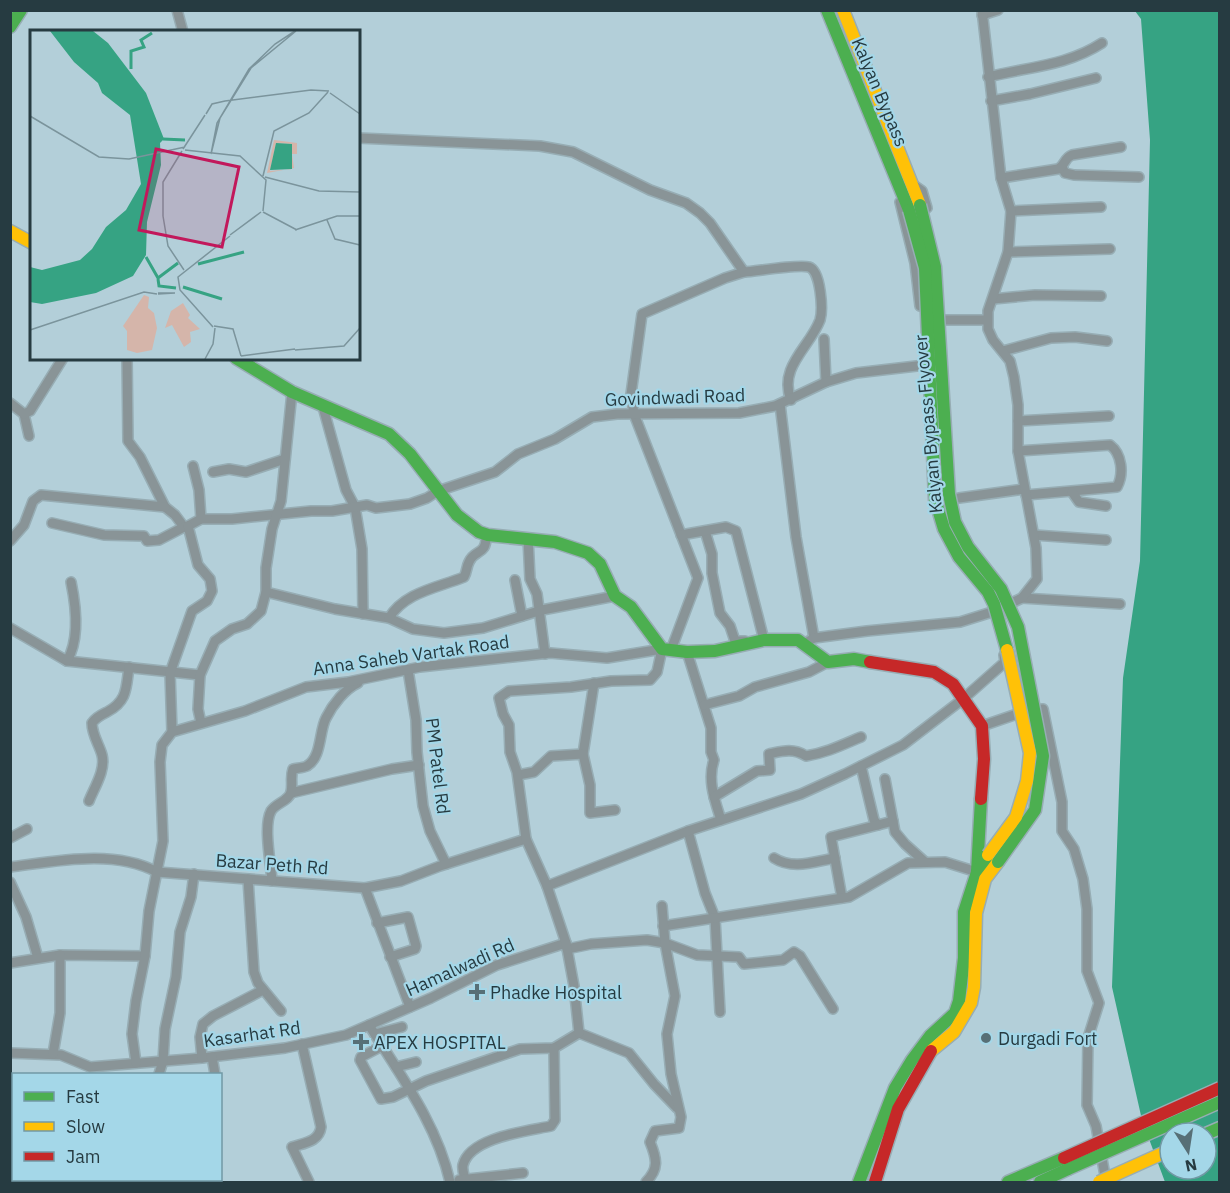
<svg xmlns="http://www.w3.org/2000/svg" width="1230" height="1193" font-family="'IBM Plex Sans',sans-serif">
	<rect width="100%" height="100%" fill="#b3cfd9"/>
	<path fill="#36a383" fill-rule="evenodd" d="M1135,11H1219V1182H1165L1142,1120L1112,987L1123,678L1140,561L1150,140L1141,19ZM1170,1133H1206V1169H1170Z"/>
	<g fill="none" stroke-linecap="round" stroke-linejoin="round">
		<g stroke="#97adb4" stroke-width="12">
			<g id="street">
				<path d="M177,10L183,32"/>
				<path d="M982,15L998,10"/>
				<path d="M988,77C1027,67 1067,66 1102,43"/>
				<path d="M991,101L1030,94L1096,78"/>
				<path d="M358,138L540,146L573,152L650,190L686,203L700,213L710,223L744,272L725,278L642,314L631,394L634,414L698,578L671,650"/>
				<path d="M1062,167L1065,173L1074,175L1139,177"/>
				<path d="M1001,178L1058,169C1065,166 1064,158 1072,155L1121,147"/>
				<path d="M912,184L922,191L927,208"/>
				<path d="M900,202L915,263L920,306"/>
				<path d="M1011,211L1101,207"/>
				<path d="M1008,252L1110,249"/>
				<path d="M744,272C758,271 798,264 809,267C821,271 823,310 820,320C810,347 778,367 791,400"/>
				<path d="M993,299L1035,295L1101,296"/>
				<path d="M943,320H987"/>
				<path d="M824,339L826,382"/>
				<path d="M1003,351L1051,338L1075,337L1107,341"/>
				<path d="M127,358L128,441L140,457L165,507L175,515L184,527L188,526"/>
				<path d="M10,403L24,414L29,436"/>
				<path d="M780,404L796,537L814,638"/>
				<path d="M323,407L346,490L355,507L362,549L363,614"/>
				<path d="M24,414L30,411L63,358"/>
				<path d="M1018,421L1109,416"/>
				<path d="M1018,451L1110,445C1122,454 1124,474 1117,487L1026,495"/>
				<path d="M193,466L199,490L201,519"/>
				<path d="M213,472L229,469L246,472L285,459"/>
				<path d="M1072,492L1079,502L1106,506"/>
				<path d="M959,498L1024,489"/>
				<path d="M52,523L104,535L144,536L147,541L159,540L184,527"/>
				<path d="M188,526L201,519H232L311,511H332L367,505L376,508L410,504L427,498L438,491L495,472L518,454L555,439L592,417L617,414L739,413L775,406L826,382L856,373L934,364"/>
				<path d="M705,531L712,554V573L720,613L730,626L735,641H745"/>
				<path d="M681,535L726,527L736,531L764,640"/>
				<path d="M1034,535L1106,540"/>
				<path d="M528,538L530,579L537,594L545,654"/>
				<path d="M10,541L24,525L33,501L41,495L165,507"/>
				<path d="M515,580L522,616"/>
				<path d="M266,592L335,609L389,618L413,629L444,633L483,628L542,610L615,596"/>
				<path d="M1022,598L1120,604"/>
				<path d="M389,618C405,592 437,588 464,577C467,572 466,568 469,562C474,549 487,556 486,535"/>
				<path d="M10,628L67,661L200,675"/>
				<path d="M804,644L814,638L867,631L960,622L992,612L1022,598L1037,579L1036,548L1018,451V405L1014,377L1010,361L993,340L988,329V311L1008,252L1011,211L1001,178L982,10"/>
				<path d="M687,652L711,728V752L714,760C707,780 715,801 721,820"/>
				<path d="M67,661C80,639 76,606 71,582"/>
				<path d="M408,670L416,720L417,752L423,806L430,831L446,864"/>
				<path d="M704,705L739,696L755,687L809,672L828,662"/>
				<path d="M201,723L198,709L200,675L215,641L232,629L247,624L261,611L266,592V568L272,529L281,501L292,392"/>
				<path d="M982,726L1017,714L1043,709L1062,802V831L1074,849L1083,879L1087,909V971L1099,1003L1088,1038L1087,1105L1096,1126L1106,1181"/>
				<path d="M172,732L170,673L192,611L207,601L212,591L210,579L198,565L188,526"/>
				<path d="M583,754L594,683"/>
				<path d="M861,766L874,820L878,825L893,821"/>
				<path d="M518,775L534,772L551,756L583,754L590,785V813L615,810"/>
				<path d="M885,779L895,832L905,844L925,862"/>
				<path d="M291,793L392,769L419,765"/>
				<path d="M714,797L757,771L770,770L769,754C783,751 793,748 806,756C826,753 842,745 861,737"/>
				<path d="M89,801C94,788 106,770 102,755C99,744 92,735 92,723C96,717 101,715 107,712C128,701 126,687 129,667"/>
				<path d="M688,831L705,893L715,918L720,1012"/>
				<path d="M10,838L27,829"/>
				<path d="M774,858C793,870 813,862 835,858"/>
				<path d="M10,867C57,861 114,849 157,872L365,888L401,881L440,866L526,839"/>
				<path d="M248,879L254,972L258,983L281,1011"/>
				<path d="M272,881C271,864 263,826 271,811C276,803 289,801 291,792C293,784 290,777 293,769C297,768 303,768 307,766C322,757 319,731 326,718C333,704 345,689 358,683"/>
				<path d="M10,882L26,917L38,958"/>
				<path d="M547,886L688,831L801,794L845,774L903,745L963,699L1005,662L1004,655"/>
				<path d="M365,888L410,1007"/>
				<path d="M842,898L831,837L878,825"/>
				<path d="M377,923L408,917L416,946L415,949L390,957"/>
				<path d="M663,926L849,897L908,863L945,862L977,872"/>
				<path d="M567,949L591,944L647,940L665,943L697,955L739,957L744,964L783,960L794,952L800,956L833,1009"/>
				<path d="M10,963L60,955L145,956"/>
				<path d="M369,1025C400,1075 437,1124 450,1182"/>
				<path d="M579,1033L629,1053L654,1084L677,1108"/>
				<path d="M375,1034L402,1027"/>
				<path d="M382,1046L361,1057L360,1060L381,1099L393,1097L426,1081L520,1049L554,1048L579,1033"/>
				<path d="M10,1053L61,1055L90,1067L202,1058L285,1048L346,1035L431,998L497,965L566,943"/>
				<path d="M53,1054L60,1013V955"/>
				<path d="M212,1057L215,1074"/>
				<path d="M202,1058L200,1037L203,1024L213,1016L263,990"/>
				<path d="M136,1063L132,1034L136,1001L145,956L149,911L163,841L160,762L162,745L172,732L245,711L306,687L348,682L420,667L550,653L607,658L662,649L657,672L650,680L611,681L571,687L509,691L499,698L503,714L509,725L510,752L517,772L526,839L547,886L566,943L574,986L579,1033"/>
				<path d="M396,1067L416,1062"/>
				<path d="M159,1074L163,1061L165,1029L176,977L180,932L191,897L194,874"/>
				<path d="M292,1147C304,1143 319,1142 321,1127L302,1044"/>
				<path d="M293,1149L309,1182"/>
				<path d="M465,1179C464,1175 462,1169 463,1165C470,1137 528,1131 551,1126L555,1120L554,1048"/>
				<path d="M10,1180L14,1177"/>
				<path d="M459,1180L523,1173"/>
				<path d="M120,1182H133"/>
				<path d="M148,1182L149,1180"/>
				<path d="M213,1182L214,1180"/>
				<path d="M646,1182C659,1169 657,1159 650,1142L655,1131L679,1128L681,1117L671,1074L667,1034L675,996L665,943L662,906"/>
			</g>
		</g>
		<g stroke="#97adb4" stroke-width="15">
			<g id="fast">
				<path d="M827,10L909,210"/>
				<path d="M10,27L21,10"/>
				<path d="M236,358L292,392L389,434L410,454L457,515L479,532L488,535L555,542L588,553L600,564L615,596L631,607L662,649L687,652L715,651L764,640H798L828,662L854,659L870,662"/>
				<path d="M979,874L977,872L981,799"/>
				<path d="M1206,1134L1220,1128"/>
				<path d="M859,1182L895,1088L912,1060L930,1036L955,1013L959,1001L964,958V912L977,872L988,855"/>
				<path d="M1008,1182L1064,1158"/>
				<path d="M1040,1182L1068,1169"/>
			</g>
		</g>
		<g stroke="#97adb4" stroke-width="15">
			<g id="slow">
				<path d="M843,10L920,205"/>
				<path d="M10,231L32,243"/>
				<path d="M931,1051L954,1032L971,1003L974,987L976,913L985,879L998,862"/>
			</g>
		</g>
		<g stroke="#97adb4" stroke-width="15">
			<g id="jam">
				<path d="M870,662L934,672L953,684L982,726L984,759L981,799"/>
				<path d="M875,1182L898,1109L931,1051"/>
			</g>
		</g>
		<use href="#street" stroke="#899497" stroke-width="9"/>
		<use href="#fast" stroke="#4caf50" stroke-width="12"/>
		<use href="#slow" stroke="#ffc107" stroke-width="12"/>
		<use href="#jam" stroke="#c62828" stroke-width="12"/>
		<g stroke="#97adb4" stroke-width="15" stroke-linecap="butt">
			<g id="fast-bridge">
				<path d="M920,205L935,267L949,494L955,522L968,547L1001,589L1018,627L1043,756L1035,810L998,862"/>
				<path d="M909,210L925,268L935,499L944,529L959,557L988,592L994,604L1007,650"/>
				<path d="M1068,1169L1220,1102"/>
			</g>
		</g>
		<g stroke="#97adb4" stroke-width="15" stroke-linecap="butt">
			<g id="slow-bridge">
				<path d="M988,855L1016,817L1027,781L1030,753L1007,650"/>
				<path d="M1099,1182L1170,1150"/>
			</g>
		</g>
		<g stroke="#97adb4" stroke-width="15" stroke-linecap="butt">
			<path id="jam-bridge" d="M1064,1158L1220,1088"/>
		</g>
		<use href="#fast-bridge" stroke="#4caf50" stroke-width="12"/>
		<use href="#slow-bridge" stroke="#ffc107" stroke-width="12"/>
		<use href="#jam-bridge" stroke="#c62828" stroke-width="12"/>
	</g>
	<g fill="#576f76" stroke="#a4d7e8" stroke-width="2">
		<path d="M474 983h6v6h6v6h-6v6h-6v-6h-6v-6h6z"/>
		<circle cx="986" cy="1038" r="6"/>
		<path d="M358 1033h6v6h6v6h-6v6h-6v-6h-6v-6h6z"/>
	</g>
	<g text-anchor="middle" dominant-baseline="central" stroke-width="4.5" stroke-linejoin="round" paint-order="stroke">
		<g font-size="18" fill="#263b41" stroke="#a4d7e8">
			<text transform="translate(880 92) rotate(67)">Kalyan Bypass</text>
			<text transform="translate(675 397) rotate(-2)">Govindwadi Road</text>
			<text transform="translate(928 424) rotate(-95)">Kalyan Bypass Flyover</text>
			<text transform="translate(411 655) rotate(-8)">Anna Saheb Vartak Road</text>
			<text transform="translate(438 766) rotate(83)">PM Patel Rd</text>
			<text transform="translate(272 864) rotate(4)">Bazar Peth Rd</text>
			<text transform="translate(460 967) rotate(-24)">Hamalwadi Rd</text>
			<text transform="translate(252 1034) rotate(-8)">Kasarhat Rd</text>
		</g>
		<g font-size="18" fill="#263b41" stroke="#a4d7e8" text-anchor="start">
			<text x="490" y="992">Phadke Hospital</text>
			<text x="998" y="1038">Durgadi Fort</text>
			<text x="374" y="1042">APEX HOSPITAL</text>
		</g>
	</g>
	<g transform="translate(30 30)">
		<rect width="330" height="330" fill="#b3cfd9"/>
		<path d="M244,110L267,113V124H262L264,138L237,143ZM246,113L262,114V139L240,141ZM114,265L119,267L118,278L124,283L127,298L122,320L107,323L97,320V301L93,296ZM153,273L160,285L158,288L170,299L160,302L161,312L154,317L142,295L135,298L141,281Z" fill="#d5b5aa" fill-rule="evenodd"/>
		<path d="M20,1H63L78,13L116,63L134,109L130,113L131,135L117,192L116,225L103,246L66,263L12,274L0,272V237L12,240L50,230L62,219L76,197L96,180L111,154L100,85L72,63L68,53L44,32ZM246,113L262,114V139L240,140Z" fill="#36a383"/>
		<path fill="none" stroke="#36a383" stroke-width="3" d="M101,39V21L114,17L111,10L122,3M133,109L155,110M116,227L128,248L148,233M168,234L214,222M128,249L129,256L146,258M153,257L192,269"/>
		<path fill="none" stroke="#7b949c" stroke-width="1.5" d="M265,1L245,14L219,39L187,93L181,124L190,88L221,38L266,1M300,63L330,84M176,84L182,74L195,71L281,60L299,61M0,86L69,127L99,129L155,117M153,119L175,85M155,120L210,126L236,150L233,181M152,121L133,152V186L138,216L154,240M233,146L244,101L279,83L298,62M235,147L289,161L330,162M233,182L267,200M297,190L305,209L330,215M265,200L307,186H330M200,205L231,182M128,264L145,263H128M184,296L203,299L211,326M183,297L150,260L148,247L200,206M0,300L114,262L127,264M265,320L314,316L330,298M211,326L265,319M175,329L183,314L185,298"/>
		<path fill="#c2185b" fill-opacity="0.15" stroke="#c2185b" stroke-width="3" d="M126,119L209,137L192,217L109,200Z"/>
		<rect width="330" height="330" fill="none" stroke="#263b41" stroke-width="3"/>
	</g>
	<rect width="1230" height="1193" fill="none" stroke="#263b41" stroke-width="24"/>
	<rect x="12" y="1073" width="210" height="108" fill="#a4d7e8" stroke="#7299a5" stroke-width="1.5"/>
	<rect x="24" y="1092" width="30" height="9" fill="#4caf50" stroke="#7299a5" stroke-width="1.5"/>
	<text x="66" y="1103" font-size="18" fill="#263b41">Fast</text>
	<rect x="24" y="1122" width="30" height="9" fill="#ffc107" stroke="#7299a5" stroke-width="1.5"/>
	<text x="66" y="1133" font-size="18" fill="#263b41">Slow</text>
	<rect x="24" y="1152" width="30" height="9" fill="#c62828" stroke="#7299a5" stroke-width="1.5"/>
	<text x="66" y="1163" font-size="18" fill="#263b41">Jam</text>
	<g transform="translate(1188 1151) rotate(168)"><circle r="28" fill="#a4d7e8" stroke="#7299a5" stroke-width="1.5"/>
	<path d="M0-4.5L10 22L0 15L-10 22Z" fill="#576f76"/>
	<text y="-9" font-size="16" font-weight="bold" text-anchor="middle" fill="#263b41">N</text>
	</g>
</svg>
